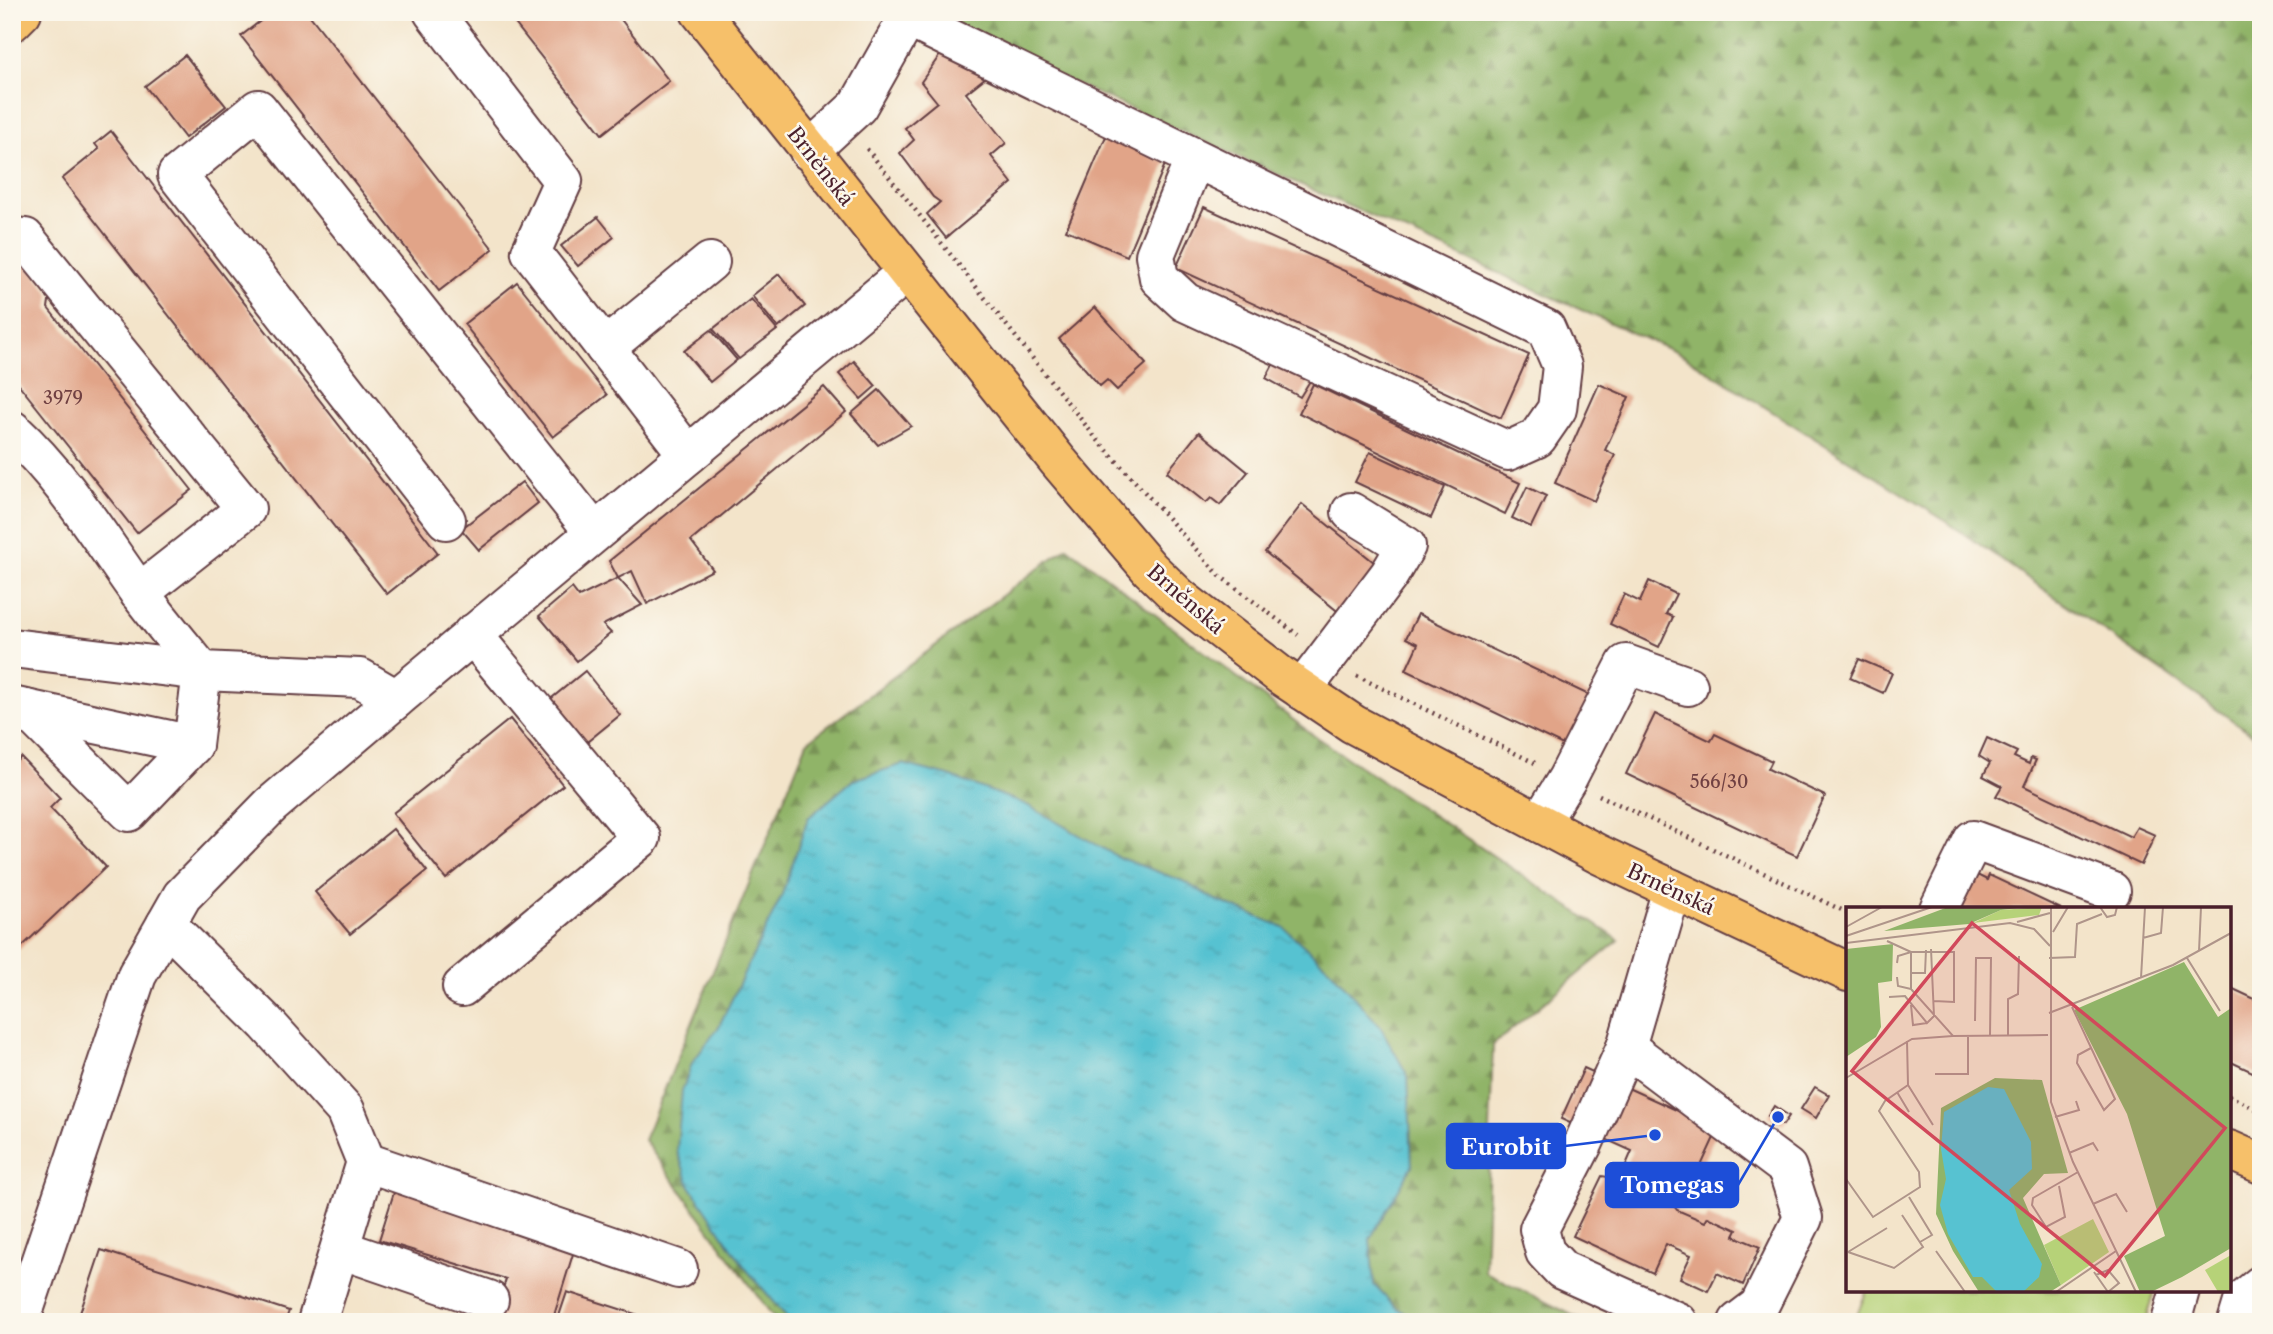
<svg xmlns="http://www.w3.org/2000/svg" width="2273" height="1334" font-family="'Libre Caslon Text',serif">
	<defs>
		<pattern id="forest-firs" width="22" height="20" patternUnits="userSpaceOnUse" patternTransform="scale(1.75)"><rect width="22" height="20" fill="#90b468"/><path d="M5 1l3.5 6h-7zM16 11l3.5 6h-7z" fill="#789256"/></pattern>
		<pattern id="water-ripples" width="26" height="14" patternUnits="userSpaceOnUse" patternTransform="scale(1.75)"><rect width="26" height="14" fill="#57c2d1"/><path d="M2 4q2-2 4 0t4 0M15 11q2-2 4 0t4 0" fill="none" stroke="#4da6b4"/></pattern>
	</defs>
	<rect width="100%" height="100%" fill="#fbf7ec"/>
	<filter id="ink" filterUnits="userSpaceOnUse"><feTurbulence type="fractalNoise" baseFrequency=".0143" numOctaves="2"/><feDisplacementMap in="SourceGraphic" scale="14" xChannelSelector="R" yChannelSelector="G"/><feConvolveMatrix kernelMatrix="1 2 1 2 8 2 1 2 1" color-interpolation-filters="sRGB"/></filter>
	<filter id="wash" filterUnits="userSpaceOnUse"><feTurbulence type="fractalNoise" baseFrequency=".00686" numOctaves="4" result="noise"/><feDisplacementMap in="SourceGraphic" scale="28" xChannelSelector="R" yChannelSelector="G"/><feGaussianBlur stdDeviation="1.57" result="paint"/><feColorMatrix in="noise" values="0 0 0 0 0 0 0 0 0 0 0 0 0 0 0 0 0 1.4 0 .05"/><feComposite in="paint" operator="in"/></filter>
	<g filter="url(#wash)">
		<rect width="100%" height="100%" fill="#f3e4ca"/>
		<path fill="#b6d278" stroke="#807852" stroke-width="2" d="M1867,1290H2155L2146,1322H1854Z"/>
		<g fill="url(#forest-firs)" stroke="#6d6a4a" stroke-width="2">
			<path d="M940,12H2261V740L1947,522L1684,356L935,21Z"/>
			<path d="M1067,547L1313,735L1619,940L1493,1045L1485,1272L1586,1322H777L644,1140L807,742Z"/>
		</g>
		<path fill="url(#water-ripples)" stroke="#50707e" stroke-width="2" d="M903,764L949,776L1025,804L1120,858L1183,881L1216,900L1283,927L1331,970L1380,1026L1408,1076L1412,1166L1370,1239L1374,1285L1394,1306L1420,1322H791L746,1269L690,1186L677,1151L682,1091L692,1063L718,1028L781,897L808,818L853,780Z"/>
		<g id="blocks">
			<g fill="#e1a488">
				<path d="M272,12H307L493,249L439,291L241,36Z"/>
				<path d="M506,12H615L669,81L602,134Z"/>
				<path d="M947,45L991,73L966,93L1006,143L991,156L1012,183L946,238L927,214L940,202L933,197L900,153L914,140L905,128L937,102L921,82Z"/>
				<path d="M185,55L226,106L185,138L145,86Z"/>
				<path d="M111,131L438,553L387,594L62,179L99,149L95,144Z"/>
				<path d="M1106,136L1166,162L1127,256L1066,230Z"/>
				<path d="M1204,207L1529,355L1501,418L1176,268Z"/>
				<path d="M598,217L614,237L578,266L561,246Z"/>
				<path d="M12,264L28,265L50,294L48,308L192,490L137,533L12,376Z"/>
				<path d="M779,274L805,306L778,328L752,296Z"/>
				<path d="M517,282L607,395L553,437L464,324Z"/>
				<path d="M751,299L777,330L739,359L713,329Z"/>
				<path d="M1095,307L1146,364L1117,390L1107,380L1100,386L1059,339Z"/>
				<path d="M711,330L737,360L710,382L684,351Z"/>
				<path d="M1276,359L1313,376L1300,397L1266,378Z"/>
				<path d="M854,361L876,386L861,399L839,374Z"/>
				<path d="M1313,384L1520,483L1505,514L1299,413Z"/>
				<path d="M1599,384L1629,397L1605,450L1615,455L1594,501L1555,483Z"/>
				<path d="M824,387L846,412L691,541L713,570L647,604L632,571L618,578L642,605L603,625L611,633L577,661L539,616L572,588L579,597L618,578L609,561Z"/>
				<path d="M879,390L911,426L878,445L851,414Z"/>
				<path d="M1199,432L1248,472L1220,505L1211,498L1206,503L1167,472Z"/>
				<path d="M1370,452L1445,487L1431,518L1355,482Z"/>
				<path d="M522,482L538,503L479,550L461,529Z"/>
				<path d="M1527,487L1546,496L1531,527L1512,518Z"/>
				<path d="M1302,504L1380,567L1341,614L1265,552Z"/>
				<path d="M1649,581L1676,594L1666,614L1673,617L1659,647L1610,624L1624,594L1640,602Z"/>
				<path d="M1418,614L1591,696L1567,747L1406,670L1418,644L1406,638Z"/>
				<path d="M1859,659L1892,673L1883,693L1850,678Z"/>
				<path d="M585,671L620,715L582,746L547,702Z"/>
				<path d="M1655,714L1711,741L1715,734L1772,761L1768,769L1825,796L1797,856L1626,774Z"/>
				<path d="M510,719L563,785L446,879L393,813Z"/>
				<path d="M1987,738L2017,752L2014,757L2029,764L2031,758L2036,760L2024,786L2131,837L2137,827L2155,835L2141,865L1996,796L2002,786L1983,776L1990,763L1979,756Z"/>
				<path d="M21,757L60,798L50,808L106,867L12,956V765Z"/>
				<path d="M393,829L427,871L350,934L315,892Z"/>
				<path d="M1977,875L1987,880L1989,875L2061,909H1961Z"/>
				<path d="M2229,987L2261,1002V1076L2229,1061Z"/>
				<path d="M1584,1068L1718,1129L1695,1179L1684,1174L1671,1202L1677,1210L1705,1222L1708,1217L1737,1230L1734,1236L1760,1247L1743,1285L1717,1273L1708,1291L1680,1278L1691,1255L1666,1244L1653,1273L1573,1236L1602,1176L1620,1179L1632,1151L1561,1119Z"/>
				<path d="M1815,1087L1829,1095L1816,1118L1801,1109Z"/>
				<path d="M1774,1106L1789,1116L1783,1125L1768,1116Z"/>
				<path d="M396,1186L577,1241L552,1322H493L506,1279L379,1240Z"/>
				<path d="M101,1250L289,1311L285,1322H77Z"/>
				<path d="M567,1292L657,1321V1322H557Z"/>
			</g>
		</g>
	</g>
	<g filter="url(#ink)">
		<use href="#blocks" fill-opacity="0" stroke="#633d43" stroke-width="2"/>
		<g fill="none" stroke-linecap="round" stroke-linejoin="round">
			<g stroke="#633d43" stroke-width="42">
				<g id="minor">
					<path d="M433,12L563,181L531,252L688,455"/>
					<path d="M908,18L1546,329L1562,366L1557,409L1537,438L1508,451L1185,302L1159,278L1155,255L1195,158"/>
					<path d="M809,151L858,106L911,12"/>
					<path d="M12,237L25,238L246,509L139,593"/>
					<path d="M605,348L710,262"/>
					<path d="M12,430C63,477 98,535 138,591C158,618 180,644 202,671L193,745L12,706"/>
					<path d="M446,520L177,175L258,109L594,532"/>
					<path d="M12,648L202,671L360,678L396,699L906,273"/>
					<path d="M1302,690L1389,575L1406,546L1351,512"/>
					<path d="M26,709L129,812L193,745"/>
					<path d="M1540,823L1567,779L1626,664L1688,686"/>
					<path d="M1672,889L1626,1047L1584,1142L1539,1229L1545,1252L1562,1270L1678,1322"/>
					<path d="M1939,909L1973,840L2111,891"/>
					<path d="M166,924L266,1023L345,1110L366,1162L317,1322"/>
					<path d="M462,987L641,838L472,634"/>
					<path d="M1626,1047L1787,1168L1803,1218L1759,1306L1738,1322"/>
					<path d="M366,1162L678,1269"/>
					<path d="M340,1249L489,1300"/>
					<path d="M20,1322L137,975L182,896L271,805L396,699"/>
					<path d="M2171,1322L2180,1290"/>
					<path d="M2237,1322L2244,1299L2261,1285"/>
				</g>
			</g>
			<g stroke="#633d43" stroke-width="42">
				<g id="major">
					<path d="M700,12L1058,461L1150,569L1179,597L1280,675L1353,724L1598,854L1848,972"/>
					<path d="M12,22L22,12"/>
					<path d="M2229,1150L2261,1164"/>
				</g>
			</g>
			<g stroke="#633d43" stroke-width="4.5" stroke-dasharray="2 5" stroke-linecap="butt">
				<path d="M867,149L1095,437L1220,576L1298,635"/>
				<path d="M1357,676L1535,763"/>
				<path d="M1599,795L1848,913"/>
				<path d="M2229,1096L2261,1111"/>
			</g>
			<use href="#minor" stroke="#fff" stroke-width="38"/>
			<use href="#major" stroke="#f6c06b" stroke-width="38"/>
		</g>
	</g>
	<g text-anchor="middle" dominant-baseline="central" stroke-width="5" stroke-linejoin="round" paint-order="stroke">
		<g font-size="18" fill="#704042">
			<text x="63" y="398">3979</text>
			<text x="1719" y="782">566/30</text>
		</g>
		<g font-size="21" fill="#4a1f2b" stroke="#fbf7ec">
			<text transform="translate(821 166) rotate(52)">Brněnská</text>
			<text transform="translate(1186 599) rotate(41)">Brněnská</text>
			<text transform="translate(1671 889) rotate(25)">Brněnská</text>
		</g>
	</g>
	<g transform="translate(1846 907)">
		<rect width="385" height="385" fill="#f3e4ca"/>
		<path d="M196,0L193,8L127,16L155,3ZM247,312L263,345L215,378L198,338Z" fill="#b6d278"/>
		<path d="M102,0H180L155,3L123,17L38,24ZM47,37L46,74L32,76L35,120L30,130L0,150V42ZM338,55L372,110L385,101V341L336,370L305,385H294L278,349L319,329L281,207L228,103ZM149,171L196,173L222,266L198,267L177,291L215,378L204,385H133L107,344L90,307L95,201Z" fill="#90b468"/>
		<path d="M385,348V385H372L359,363Z" fill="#b6d278"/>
		<path d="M142,180L158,182L185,235L186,262L163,283L174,317L196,357L193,370L177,385H151L136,370H127L102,327L94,298L100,272L95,242L98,205Z" fill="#57c2d1"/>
		<path fill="none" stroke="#af958a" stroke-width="2" d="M205,0V195L227,255L290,385M254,0L261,10L269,8L271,0M171,15L204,6M0,20L36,0M207,25L222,0M0,29L86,0M297,31L315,26L317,0M41,34L65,45M0,36L164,16L188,22L204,39M353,44L355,0M65,45V82L107,129L202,128M203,51L229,50L231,17L256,7M341,51L374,104M51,56L52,49L65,45H108V95L88,94M64,66H79L80,43M51,70L52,79L65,82M295,71L299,0M43,90L59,89L81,116L88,109L85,42M65,98L67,118L81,116M226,100L269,192L258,203L231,156L232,148L245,141M203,106L327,58L385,26M129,114L130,51H145L144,129M162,128V92L172,87L173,49M89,167H122V129M0,171L66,132L107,129M62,178L87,218M51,185L63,205M209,210L233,203L230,194M223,246L247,236L252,244M0,272L27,310L74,280L73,265L33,204L39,194L62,178L61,134M213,279L219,310L200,320L186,298L187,291L232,265M63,290L86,328L74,335M247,297L270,287L281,305M90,344L119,385M2,345L48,361L77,340L56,308M2,345L41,321M248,365L262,385M250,368L262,363L273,376L262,385M210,385L270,344"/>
		<path fill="#d1495b" fill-opacity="0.15" stroke="#d1495b" stroke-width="3.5" d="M126,16L379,221L259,369L6,164Z"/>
		<rect width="385" height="385" fill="none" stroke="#4a1f2b" stroke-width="3.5"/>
	</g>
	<path fill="none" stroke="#1d4ed8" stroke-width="2.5" d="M1655 1135L1565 1146M1778 1117L1738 1185"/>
	<g fill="#1d4ed8" stroke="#fbf7ec" stroke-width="2.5">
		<circle cx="1655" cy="1135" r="7"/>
		<circle cx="1778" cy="1117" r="7"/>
	</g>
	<g fill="#1d4ed8" stroke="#1d4ed8" stroke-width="2.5">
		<rect x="1447" y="1124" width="118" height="44" rx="7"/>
		<rect x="1606" y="1163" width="132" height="44" rx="7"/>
	</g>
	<g font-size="23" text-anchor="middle" font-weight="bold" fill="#fff">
		<text x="1506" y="1155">Eurobit</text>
		<text x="1672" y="1193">Tomegas</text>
	</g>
	<rect width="2273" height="1334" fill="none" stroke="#fbf7ec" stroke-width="42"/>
</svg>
